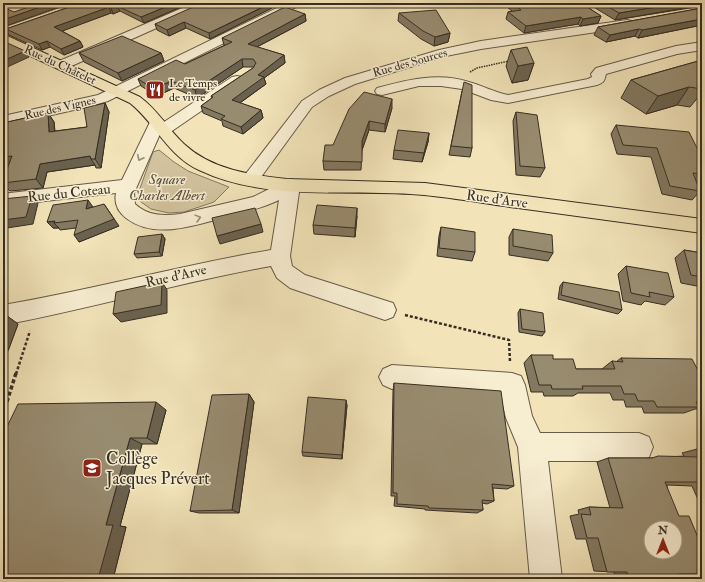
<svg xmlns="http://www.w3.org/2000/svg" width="705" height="582" font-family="'IM FELL Double Pica',serif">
	<rect width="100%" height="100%" fill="#f2e3b8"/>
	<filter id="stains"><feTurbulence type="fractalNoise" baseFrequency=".005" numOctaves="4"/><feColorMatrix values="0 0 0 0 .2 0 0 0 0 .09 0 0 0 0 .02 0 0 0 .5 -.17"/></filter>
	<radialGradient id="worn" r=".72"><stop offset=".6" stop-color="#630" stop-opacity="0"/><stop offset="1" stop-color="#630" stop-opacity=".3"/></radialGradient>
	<path fill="#d2c49f" stroke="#847961" d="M159,150L174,162L188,171L229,187L214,202L184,212L169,213L151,209L141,202L138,194L153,152Z"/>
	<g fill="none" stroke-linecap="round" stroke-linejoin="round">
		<g stroke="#655b48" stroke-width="2">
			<g id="minor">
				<path d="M74,3H91L89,5L3,36V28Z"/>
				<path d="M194,3H210L208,5L67,68H57L55,65L57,62Z"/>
				<path d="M287,3H302L300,5L108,101L87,107L3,126V116L98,95Z"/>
				<path d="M627,20L631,21L633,24L631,27L481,49L446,56L355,84L329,96L312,107L256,184L250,186L244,184L241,180L302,101L319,90L345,78L439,50L481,41Z"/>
				<path d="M702,42V50L677,54L606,74C604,81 605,82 597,85L508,103L491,100L462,89L441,86H419L382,95L377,94L375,91L377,88C407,80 438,72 469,82C483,86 494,92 508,95L588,79L592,77L591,74L596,68L676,46Z"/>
				<path d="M237,76L242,77L244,80L242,83L169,133L160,134L134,193L135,204C148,216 163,216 180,214L253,197L285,181L291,179L297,181L300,185L290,256L292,266L305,275L393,303L396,310L393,317L385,320L290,288L277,278L271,266C181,282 93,308 3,325V305C93,290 181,265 271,250L279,200C263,208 247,211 230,216C197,224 156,241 126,218C118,212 114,203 116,193L10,205L3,203V194L10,193L122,180L151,120L157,118L163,120L164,122L232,77Z"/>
				<path d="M392,365L512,373L521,376L525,385L532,416L540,433H639L649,437L653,447L649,457L639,461H548L562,579H530L518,447L506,418L501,397L392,389L383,385L379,377L383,369Z"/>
			</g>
		</g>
		<g stroke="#362e23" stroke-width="2">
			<path id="major" d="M3,34L140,97C158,110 168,129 184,144C212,170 251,175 287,179L425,183L702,219V233C641,225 579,216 518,208C487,204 456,198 424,195C350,188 269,203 199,170C168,156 156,124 130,103L3,43Z"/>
		</g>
		<path stroke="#362e23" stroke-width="1.5" stroke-dasharray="1.5 1" stroke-linecap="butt" d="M470,72L477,68L509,61"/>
		<g stroke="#362e23" stroke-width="2.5" stroke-dasharray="3 2" stroke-linecap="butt">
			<path d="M405,315L509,340L510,362"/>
			<path d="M16,374L30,331"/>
		</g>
		<path stroke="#362e23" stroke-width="3.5" stroke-dasharray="4 2.5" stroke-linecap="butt" d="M5,408L16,373"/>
		<use href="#minor" fill="#f7edd1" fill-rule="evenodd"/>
		<use href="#major" fill="#f2e3b8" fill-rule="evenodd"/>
	</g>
	<g fill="#837860" stroke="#362e23">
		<path d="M81,3H190L144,23L120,11L113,14L111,13L62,31L80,41L83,47L64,55L50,47L42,50L9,35L6,29Z"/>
		<path d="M272,3V8L210,39L186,28L169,36L157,30L155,24Z"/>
		<path d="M502,3H581L601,16L598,23L580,26L578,24L524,33L506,19L508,12L512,11Z"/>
		<path d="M587,3H702V6L615,20Z"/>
		<path d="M702,8V25L638,38L635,36L606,42L594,35L598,27Z"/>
		<path d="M399,13L450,33L448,42L434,46L421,39L398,21Z"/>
		<path d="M305,14L306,21L257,47L284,55L285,63L264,78L266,84L240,103L261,110L263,118L243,134L223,126L222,121L203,113L201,106L212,98L211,96L253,68L254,67H243L197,98L174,88L157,96L141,86L138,79L185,64L225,45H224L222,38Z"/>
		<path d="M511,50L534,63L528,80L512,83L506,66Z"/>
		<path d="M79,53H161L164,61L122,81L84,62Z"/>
		<path d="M702,60V94L700,95L690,107L677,105L646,114L621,98L631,80Z"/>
		<path d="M462,91L472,148L470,157L449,155Z"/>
		<path d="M105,103L109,112L101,168H96L95,165L47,172L43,188L10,191L3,184V180L8,166L3,167V123L48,113L54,122L55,131L87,127Z"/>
		<path d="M392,108L385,132L369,130L362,150L361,170H324L323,161L333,145Z"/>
		<path d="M516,112L545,168L540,177L516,175L513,121Z"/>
		<path d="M616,125L702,158V184L697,183L700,191L692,200L662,194L651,157L617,154L611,134Z"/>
		<path d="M429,133L428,142L422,162L393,159L394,150Z"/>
		<path d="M93,207L119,226L79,242L76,228L60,230L59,228H53L47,222Z"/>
		<path d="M357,216L355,237L314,234L313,225Z"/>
		<path d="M441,227L475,252L472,261L437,256L439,236Z"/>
		<path d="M513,229L553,253L548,261L509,255V237Z"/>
		<path d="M162,234L165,239L162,256L137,258L134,254Z"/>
		<path d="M684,250L702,253V287L681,283L675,258Z"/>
		<path d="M626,266L674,297L665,305L645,301L641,305L623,301L618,274Z"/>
		<path d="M563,282L622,310L618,314L558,299L560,286Z"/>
		<path d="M520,309L545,332L542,336L519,332L518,313Z"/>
		<path d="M3,313L18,324L8,351L3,352Z"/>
		<path d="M531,355L553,359L576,369H602L612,361L616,362L621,358L702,378V407L699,409H695L684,413H644L642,407H626L624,400H613L610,393H578L573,396H544L543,392H531L524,363Z"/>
		<path d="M394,383L514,486L507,489L493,488L494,501L487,504L482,503L483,510L477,513L425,510V509L394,506L395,496H391L393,391Z"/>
		<path d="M249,394L254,402L239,513H199L190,511Z"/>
		<path d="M347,405L342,459L303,456L302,452Z"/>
		<path d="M166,410L157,444H142L120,526L126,527L113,579L3,435Z"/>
		<path d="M697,449H702V504H700L692,486L667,485L679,574L681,579H616L614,572L594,571L586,539H576L570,516L579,514L578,510L589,507L610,508L597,462L608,458H651L684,456L682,453Z"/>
	</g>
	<g fill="#6a624e" stroke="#362e23">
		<path d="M51,3H70L3,27V20Z"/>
		<path d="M175,3H190L144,23L141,17Z"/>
		<path d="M272,3V8L210,39L209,33Z"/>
		<path d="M680,3H702V5L615,20L619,13Z"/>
		<path d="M117,6L120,11L113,14L111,8Z"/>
		<path d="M109,7L111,13L57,33L54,27Z"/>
		<path d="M305,14L306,21L249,51L248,44Z"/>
		<path d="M601,16L598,23L580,26L583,19Z"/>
		<path d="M581,17L578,24L524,33L526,26Z"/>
		<path d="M702,19V25L638,38L642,30Z"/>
		<path d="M184,22L186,28L169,36L167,30Z"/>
		<path d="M639,29L635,36L606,42L610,35Z"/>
		<path d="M450,33L448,42L434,46L435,37Z"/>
		<path d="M47,41L50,47L42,50L39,44Z"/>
		<path d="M80,41L83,47L64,55L61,49Z"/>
		<path d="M25,51L29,57L3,69V61Z"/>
		<path d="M161,53L164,61L122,81L118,73Z"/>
		<path d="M284,55L285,63L264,78L266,84L234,107L232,100L258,75Z"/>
		<path d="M242,59L243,67L197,98L195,90Z"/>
		<path d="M534,63L528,80L512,83L518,66Z"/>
		<path d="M171,81L174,88L157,96L154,89Z"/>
		<path d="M689,87L677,105L646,114L658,96Z"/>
		<path d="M392,99V108L385,132V124Z"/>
		<path d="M105,103L109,112L101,168L95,159Z"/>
		<path d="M261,110L263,118L243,134L241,127Z"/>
		<path d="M48,113L54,122L55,141L49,132Z"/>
		<path d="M369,121V130L362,150V141Z"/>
		<path d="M429,133L428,142L422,162L424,153Z"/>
		<path d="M12,156L20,165L3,167V157Z"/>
		<path d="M90,156L91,159L95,165L47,172L43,188L36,179L40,164Z"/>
		<path d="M32,196L38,203L33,224L7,228L3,224V220Z"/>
		<path d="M88,200L93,207L86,209Z"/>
		<path d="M104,204L119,226L79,242L74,235Z"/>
		<path d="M357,208V216L355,237V228Z"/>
		<path d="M55,221L54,223L59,228H53L47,222Z"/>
		<path d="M261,224L263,232L220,244L217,236Z"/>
		<path d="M162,234L165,239L162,256L159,252Z"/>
		<path d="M162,282L167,290V313L121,322L113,314Z"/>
		<path d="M3,313L18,324L8,351L3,348Z"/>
		<path d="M249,394L254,402L239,513L232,510Z"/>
		<path d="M346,400L347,405L342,459V455Z"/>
		<path d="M156,402L166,410L157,444L147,438Z"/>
		<path d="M130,438L142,444L120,526L126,527L113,579H98L106,525Z"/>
	</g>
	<g fill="#988c70" stroke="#362e23" fill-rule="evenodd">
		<path d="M40,3H51L3,20V7L14,12Z"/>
		<path d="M81,3H175L141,17L117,6L111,8L109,7L54,27L80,41L61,49L47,41L39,44L6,29Z"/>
		<path d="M202,3H271L209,33L184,22L167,30L155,24Z"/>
		<path d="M513,3H581L601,16L583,19L581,17L526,26L508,12L521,10Z"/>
		<path d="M602,3H680L619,13Z"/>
		<path d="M285,7L305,14L248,44L284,55L258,75L264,77L232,100L261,110L241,127L221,119L225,116L201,106L213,97L211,96L253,68L256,63L253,59H242L195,90L171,81L154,89L138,79L176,60L185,64L232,42L222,38Z"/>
		<path d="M702,8V19L642,30L639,29L610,35L598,27Z"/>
		<path d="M436,10L450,33L435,37L423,31L399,13Z"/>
		<path d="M122,36L161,53L118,73L79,53Z"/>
		<path d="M3,41L25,51L3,61Z"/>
		<path d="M527,47L534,63L518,66L511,50Z"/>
		<path d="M702,60V89L689,87L658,96L631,80Z"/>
		<path d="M464,82L472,85V148L451,146Z"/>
		<path d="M364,92L392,99L385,124L369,121L362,141V162L323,161L325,145H333L349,109Z"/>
		<path d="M105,103L95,159H91L90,156L40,164L36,179L3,183V180L12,156L3,157V123L48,113L49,132L87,127L84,108Z"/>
		<path d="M516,112L537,115L545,168L520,166Z"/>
		<path d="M616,125L689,132L702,158V174L693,173L700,191L670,186L657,148L623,145Z"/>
		<path d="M398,130L429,133L424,153L394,150Z"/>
		<path d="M32,196L26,217L3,220V199Z"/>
		<path d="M88,200L86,209L104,204L114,219L74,235L78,220L54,223L55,221L47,222L53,205Z"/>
		<path d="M317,205L357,208L355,228L313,225Z"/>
		<path d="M255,208L261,224L217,236L212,218Z"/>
		<path d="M441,227L475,232V252L439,248Z"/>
		<path d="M513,229L552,235L553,253L513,246Z"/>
		<path d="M162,234L159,252L134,254L138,237Z"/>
		<path d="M684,250L702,253V277L691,275Z"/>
		<path d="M626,266L668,273L674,297L649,292L650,297L631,293Z"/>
		<path d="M162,282L161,305L113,314L116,292Z"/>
		<path d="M563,282L619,292L622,310L561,295Z"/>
		<path d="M520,309L543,313L545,332L522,329Z"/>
		<path d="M531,355H553V359H573L576,369H615L612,361L623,362L621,358L692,359L702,378V402H696L699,407H657L654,401H638L635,394H624L621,386H582L583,389H552L551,385H539Z"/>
		<path d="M394,383L501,391L514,486L492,484L494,501L482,500L483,510L429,508L428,506L397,504V493H393Z"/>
		<path d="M249,394L232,510L190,511L212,395Z"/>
		<path d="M308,397L346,400L342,455L302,452Z"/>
		<path d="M156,402L147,438H130L106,525H113L98,579H3V435L18,404Z"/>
		<path d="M697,449H702V482H665L679,516H689L702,547V574H679L681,579H629L627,572H607L598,538H587L581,514L591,515L589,507L623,508L608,458H652L658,456L700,457ZM651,528H675V552H651Z"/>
	</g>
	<defs><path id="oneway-chevron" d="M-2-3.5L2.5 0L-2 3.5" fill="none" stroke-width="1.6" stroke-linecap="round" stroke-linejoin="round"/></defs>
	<g stroke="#968e7a">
		<use href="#oneway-chevron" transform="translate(140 158) rotate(116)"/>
		<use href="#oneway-chevron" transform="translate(198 218) rotate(-15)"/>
	</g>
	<defs>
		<g id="restaurant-square" transform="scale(1)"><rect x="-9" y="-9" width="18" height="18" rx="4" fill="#8f2418" stroke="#f7edd1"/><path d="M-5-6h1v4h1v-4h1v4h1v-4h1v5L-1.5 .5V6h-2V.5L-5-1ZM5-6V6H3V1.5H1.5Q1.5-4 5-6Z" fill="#fff"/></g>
		<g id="school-square" transform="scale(1)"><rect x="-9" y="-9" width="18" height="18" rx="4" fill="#8f2418" stroke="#f7edd1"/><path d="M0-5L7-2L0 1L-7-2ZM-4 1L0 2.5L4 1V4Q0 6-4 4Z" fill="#fff"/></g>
	</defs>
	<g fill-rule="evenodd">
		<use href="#restaurant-square" x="155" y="90"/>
		<use href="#school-square" x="92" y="468"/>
	</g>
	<g text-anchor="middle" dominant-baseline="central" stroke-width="3" stroke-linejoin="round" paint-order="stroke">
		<g font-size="12" fill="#362e23" stroke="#f7edd1">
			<text transform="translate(410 63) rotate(-16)">Rue des Sources</text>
			<text transform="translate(60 65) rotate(25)">Rue du Châtelet</text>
			<text transform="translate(60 108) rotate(-13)">Rue des Vignes</text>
		</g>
		<g font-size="12" fill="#362e23" stroke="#f7edd1" text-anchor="start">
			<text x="169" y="83">Le Temps<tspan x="169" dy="14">de vivre</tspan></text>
		</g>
		<g font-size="14" font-style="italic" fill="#554c3c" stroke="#f7edd1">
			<text x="167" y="179">Square<tspan x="167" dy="16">Charles Albert</tspan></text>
		</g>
		<g font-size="14" fill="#362e23" stroke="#f7edd1">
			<text transform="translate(69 193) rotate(-6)">Rue du Coteau</text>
			<text transform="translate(497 199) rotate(8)">Rue d'Arve</text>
			<text transform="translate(176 276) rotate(-13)">Rue d'Arve</text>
		</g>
		<g font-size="17" fill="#362e23" stroke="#f7edd1" text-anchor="start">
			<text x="106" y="458">Collège<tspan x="106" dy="20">Jacques Prévert</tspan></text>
		</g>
	</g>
	<rect width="705" height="582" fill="none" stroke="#f2e3b8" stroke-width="16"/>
	<rect x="4" y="4" width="697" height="574" fill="none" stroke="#362e23" stroke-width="2"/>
	<rect x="8" y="8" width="689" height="566" fill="none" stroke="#362e23"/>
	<g transform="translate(663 540)"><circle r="19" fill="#f7edd1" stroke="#aaa18b"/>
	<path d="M0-3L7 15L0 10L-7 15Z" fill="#8f2418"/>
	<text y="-6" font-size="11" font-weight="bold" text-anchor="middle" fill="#362e23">N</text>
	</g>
	<rect width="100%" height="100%" filter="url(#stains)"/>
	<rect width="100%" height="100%" fill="url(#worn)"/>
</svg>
